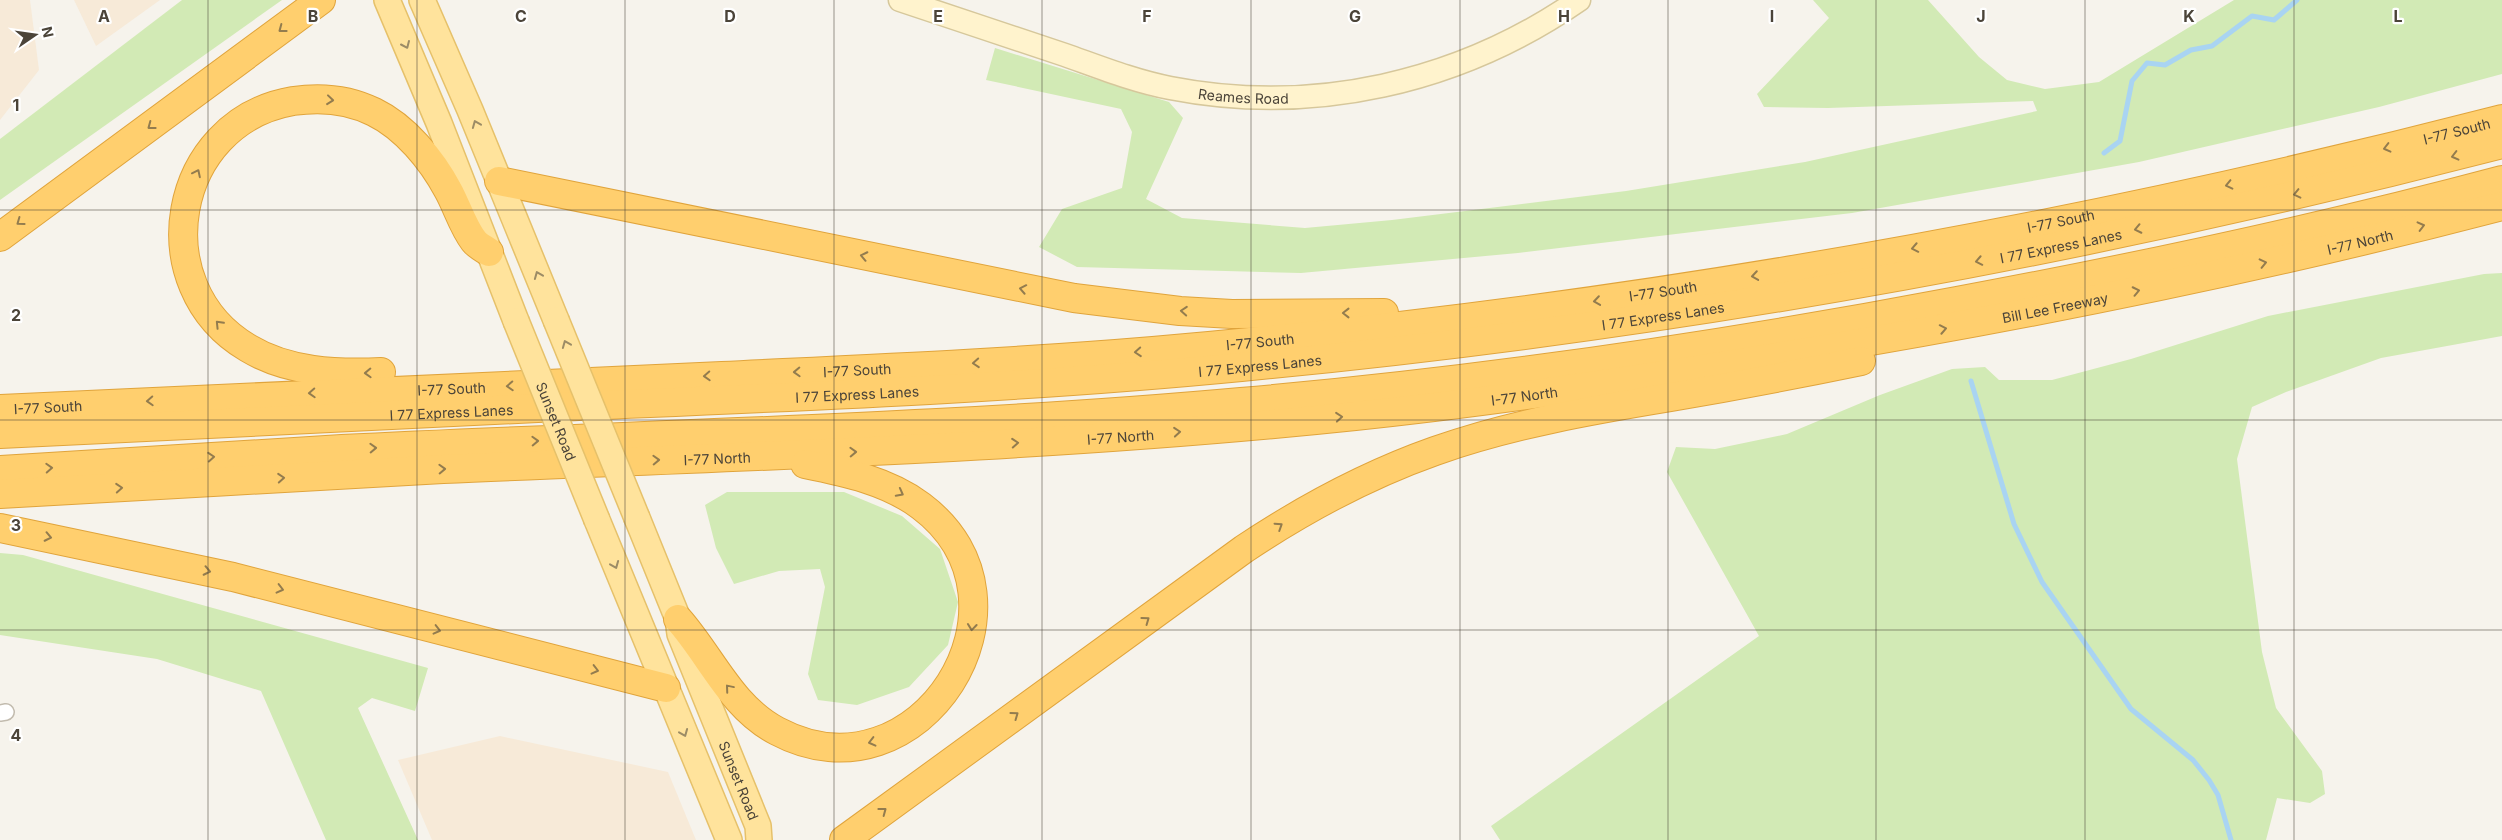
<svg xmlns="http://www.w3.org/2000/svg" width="2502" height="840" font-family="Inter,sans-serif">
	<rect width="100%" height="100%" fill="#f6f3ec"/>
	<g fill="#f7ead8">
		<path d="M0,0H30L39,70L0,120Z"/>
		<path d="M74,0H160L96,46Z"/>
		<path d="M500,736L668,772L696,840H432L398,760Z"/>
	</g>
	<g fill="#d2eab5">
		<path d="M182,0H282L0,200V139Z"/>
		<path d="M1813,0H1928L1979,57L2007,80L2045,89L2099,82L2234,0H2502V74L2379,107L2139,162L1852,213L1518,253L1301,273L1077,267L1039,247L1062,209L1122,188L1132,132L1121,109L986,80L995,48L1169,102L1183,118L1146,199L1182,218L1305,228L1392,220L1626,191L1805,162L2037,111L2033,101L1828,108L1764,107L1757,94L1829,18Z"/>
		<path d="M2502,273V336L2381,358L2286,392L2252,407L2237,459L2262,652L2276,708L2322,771L2325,794L2310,803L2277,798L2266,840H1500L1491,826L1759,636L1667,472L1676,447L1715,449L1787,434L1880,395L1952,369L1985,367L1999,380H2052L2131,359L2268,316L2484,274Z"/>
		<path d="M727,492H844L902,516L940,549L958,602L948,645L909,687L857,705L818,700L808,674L825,587L820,569L779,571L734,584L716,548L705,505Z"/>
		<path d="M0,553L23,555L428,668L415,711L372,698L358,708L418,840H326L261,691L157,659L0,635Z"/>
	</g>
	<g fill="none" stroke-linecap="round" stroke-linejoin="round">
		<g stroke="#a9d4f2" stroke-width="5">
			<path d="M2104,153L2120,141L2132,81L2147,63L2165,65L2191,50L2212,46L2252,16L2274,20L2297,0"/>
			<path d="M1971,381L2014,524L2042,582L2131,709L2193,760L2209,780L2218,795L2231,840"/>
		</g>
		<g stroke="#c2bbae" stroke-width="18">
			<path id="street" d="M0,713L6,712"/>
		</g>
		<g stroke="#d6c79b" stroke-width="25">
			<g id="secondary">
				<path id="s1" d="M900,0C955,18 1010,37 1065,55C1099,67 1134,81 1170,88C1313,116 1459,83 1579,0"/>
			</g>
		</g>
		<g stroke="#e6c16a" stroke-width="28">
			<g id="primary">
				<path d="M387,0L439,123L516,321"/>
				<path d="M422,0L470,110L556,320"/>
				<path id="s2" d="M637,518L678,619L680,634L758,826L759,840"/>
				<path d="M597,520L729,840"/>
			</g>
		</g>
		<g stroke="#e0a43c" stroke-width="30">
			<g id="highway">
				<path d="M499,181L1074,298L1180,311L1232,314L1384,313"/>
				<path d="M0,237L321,0"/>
				<path d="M381,372C336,374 288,372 248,348C143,286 171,122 293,101C320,97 348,99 374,112C405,127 432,160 448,190C457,206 463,227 474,241C477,245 484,249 489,252"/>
				<path id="s3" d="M0,409C241,397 482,387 722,376C866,369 1010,363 1153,351C1608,312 2060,233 2502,119"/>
				<path id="s4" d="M0,434C186,424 372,415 558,407C786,397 1014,389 1241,367C1666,327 2089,251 2502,144"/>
				<path d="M0,470C114,464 228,455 342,449C642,434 942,429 1241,402C1482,381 1720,346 1957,301C2140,267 2322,228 2502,180"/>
				<path id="s5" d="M0,494C148,487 295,476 443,469C747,456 1052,448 1355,416C1507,400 1657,377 1807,352C2041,313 2273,266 2502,206"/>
				<path d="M0,528L233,577L666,688"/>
				<path d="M678,619C711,656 731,707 777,731C919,807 1049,602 921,506C888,481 845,472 805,464"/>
				<path d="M844,840L1244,549C1304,509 1367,475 1435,451C1512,424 1592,410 1671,397C1735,386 1798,374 1861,361"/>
			</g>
		</g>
		<use href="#street" stroke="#fff" stroke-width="15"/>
		<use href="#secondary" stroke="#fff3cd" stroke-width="22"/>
		<use href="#primary" stroke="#ffe39c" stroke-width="25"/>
		<use href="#highway" stroke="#ffcf6e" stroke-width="28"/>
		<g stroke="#e6c16a" stroke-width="28" stroke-linecap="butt">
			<g id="primary-bridge">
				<path d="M556,320L637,518"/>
				<path id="s6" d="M516,321L597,520"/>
			</g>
		</g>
		<use href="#primary-bridge" stroke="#ffe39c" stroke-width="25"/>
	</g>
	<defs><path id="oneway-chevron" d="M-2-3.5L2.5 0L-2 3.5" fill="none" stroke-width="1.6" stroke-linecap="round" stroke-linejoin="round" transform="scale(1.25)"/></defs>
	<g stroke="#937c4e">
		<use href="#oneway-chevron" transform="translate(282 29) rotate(143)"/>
		<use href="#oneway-chevron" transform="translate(330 100) rotate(6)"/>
		<use href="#oneway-chevron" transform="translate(151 126) rotate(143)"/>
		<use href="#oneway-chevron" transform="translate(2387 148) rotate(166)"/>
		<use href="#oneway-chevron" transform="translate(2455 156) rotate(166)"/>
		<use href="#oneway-chevron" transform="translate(197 173) rotate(-64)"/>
		<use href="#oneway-chevron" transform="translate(2229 185) rotate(167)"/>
		<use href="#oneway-chevron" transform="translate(2297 194) rotate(167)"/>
		<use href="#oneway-chevron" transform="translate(20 222) rotate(144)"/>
		<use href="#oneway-chevron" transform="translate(2421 226) rotate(-14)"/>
		<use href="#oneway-chevron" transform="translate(2138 229) rotate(168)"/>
		<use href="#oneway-chevron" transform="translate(1915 248) rotate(169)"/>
		<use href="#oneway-chevron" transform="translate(864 256) rotate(-168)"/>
		<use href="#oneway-chevron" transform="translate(1979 261) rotate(169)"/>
		<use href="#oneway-chevron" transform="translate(2263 263) rotate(-13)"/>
		<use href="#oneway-chevron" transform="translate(1755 276) rotate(171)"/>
		<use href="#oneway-chevron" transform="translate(1023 289) rotate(-169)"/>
		<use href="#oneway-chevron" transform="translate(2136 291) rotate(-12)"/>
		<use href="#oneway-chevron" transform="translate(1597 301) rotate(172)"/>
		<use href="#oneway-chevron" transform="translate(1184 311) rotate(-176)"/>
		<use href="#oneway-chevron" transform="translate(1346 313) rotate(180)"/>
		<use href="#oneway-chevron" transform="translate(219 324) rotate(-134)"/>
		<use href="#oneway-chevron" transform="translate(1943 329) rotate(-11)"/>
		<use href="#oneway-chevron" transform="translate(1138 352) rotate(176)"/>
		<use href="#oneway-chevron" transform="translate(976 363) rotate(176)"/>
		<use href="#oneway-chevron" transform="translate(797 372) rotate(178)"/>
		<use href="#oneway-chevron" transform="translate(368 373) rotate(178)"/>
		<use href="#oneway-chevron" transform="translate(707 376) rotate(177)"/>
		<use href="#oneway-chevron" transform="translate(510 386) rotate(177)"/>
		<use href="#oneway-chevron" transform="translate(312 393) rotate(177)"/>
		<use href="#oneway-chevron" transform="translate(150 401) rotate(177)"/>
		<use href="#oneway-chevron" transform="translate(1339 417) rotate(-5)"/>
		<use href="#oneway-chevron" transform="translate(1177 432) rotate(-5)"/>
		<use href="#oneway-chevron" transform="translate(535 441) rotate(-2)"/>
		<use href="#oneway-chevron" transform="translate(1015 443) rotate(-4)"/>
		<use href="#oneway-chevron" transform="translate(373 448) rotate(-2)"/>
		<use href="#oneway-chevron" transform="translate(853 452) rotate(-2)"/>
		<use href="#oneway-chevron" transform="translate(211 457) rotate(-4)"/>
		<use href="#oneway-chevron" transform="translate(656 460) rotate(-2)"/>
		<use href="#oneway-chevron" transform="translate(49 468) rotate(-3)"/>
		<use href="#oneway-chevron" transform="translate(442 469) rotate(-2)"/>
		<use href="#oneway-chevron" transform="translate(281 478) rotate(-4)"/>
		<use href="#oneway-chevron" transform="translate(119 488) rotate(-4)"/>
		<use href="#oneway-chevron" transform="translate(900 493) rotate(28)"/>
		<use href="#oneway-chevron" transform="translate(1279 526) rotate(-33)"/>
		<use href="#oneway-chevron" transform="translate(48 537) rotate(12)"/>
		<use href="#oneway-chevron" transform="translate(207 571) rotate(12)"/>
		<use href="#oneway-chevron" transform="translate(280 589) rotate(14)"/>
		<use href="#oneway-chevron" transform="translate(1146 620) rotate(-36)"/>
		<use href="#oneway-chevron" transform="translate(972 627) rotate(96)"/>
		<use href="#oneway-chevron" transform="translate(437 630) rotate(14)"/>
		<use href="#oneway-chevron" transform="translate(595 670) rotate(14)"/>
		<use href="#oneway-chevron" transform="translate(729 688) rotate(-130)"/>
		<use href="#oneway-chevron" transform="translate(1015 715) rotate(-36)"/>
		<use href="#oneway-chevron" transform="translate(872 742) rotate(166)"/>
		<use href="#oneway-chevron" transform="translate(883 811) rotate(-37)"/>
	</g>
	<g stroke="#9c8c66">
		<use href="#oneway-chevron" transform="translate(406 45) rotate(66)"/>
		<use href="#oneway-chevron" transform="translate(476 124) rotate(-112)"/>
		<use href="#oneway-chevron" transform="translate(538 275) rotate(-112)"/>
		<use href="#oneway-chevron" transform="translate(566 344) rotate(-112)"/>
		<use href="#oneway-chevron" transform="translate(615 565) rotate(68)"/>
		<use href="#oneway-chevron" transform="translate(684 733) rotate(68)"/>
	</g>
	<path fill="none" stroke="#4b4439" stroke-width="1" stroke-opacity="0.55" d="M208,0V840M417,0V840M625,0V840M834,0V840M1042,0V840M1251,0V840M1460,0V840M1668,0V840M1876,0V840M2085,0V840M2294,0V840M0,210H2502M0,420H2502M0,630H2502"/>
	<g text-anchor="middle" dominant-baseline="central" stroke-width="4.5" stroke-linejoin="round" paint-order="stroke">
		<g font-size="14" fill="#4b4439" stroke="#fff">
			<text stroke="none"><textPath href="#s1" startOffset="358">Reames Road</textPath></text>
			<text stroke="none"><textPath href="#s3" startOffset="2478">I-77 South</textPath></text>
			<text stroke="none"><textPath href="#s3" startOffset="2072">I-77 South</textPath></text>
			<text stroke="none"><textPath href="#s5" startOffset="2378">I-77 North</textPath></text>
			<text stroke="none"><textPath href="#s4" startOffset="2072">I 77 Express Lanes</textPath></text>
			<text stroke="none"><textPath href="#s3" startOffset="1668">I-77 South</textPath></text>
			<text stroke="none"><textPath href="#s5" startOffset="2066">Bill Lee Freeway</textPath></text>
			<text stroke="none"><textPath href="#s4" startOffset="1668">I 77 Express Lanes</textPath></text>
			<text stroke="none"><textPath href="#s3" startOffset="1262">I-77 South</textPath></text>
			<text stroke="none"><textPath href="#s4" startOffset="1262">I 77 Express Lanes</textPath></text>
			<text stroke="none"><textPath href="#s3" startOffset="858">I-77 South</textPath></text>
			<text stroke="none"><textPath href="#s3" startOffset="452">I-77 South</textPath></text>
			<text stroke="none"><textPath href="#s4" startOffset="858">I 77 Express Lanes</textPath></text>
			<text stroke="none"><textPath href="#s5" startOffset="1528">I-77 North</textPath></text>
			<text stroke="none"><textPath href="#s3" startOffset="48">I-77 South</textPath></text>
			<text stroke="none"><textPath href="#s4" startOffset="452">I 77 Express Lanes</textPath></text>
			<text stroke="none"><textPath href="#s6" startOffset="108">Sunset Road</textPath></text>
			<text stroke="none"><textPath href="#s5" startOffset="1122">I-77 North</textPath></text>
			<text stroke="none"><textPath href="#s5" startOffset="718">I-77 North</textPath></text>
			<text stroke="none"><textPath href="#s2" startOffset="282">Sunset Road</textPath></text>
		</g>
	</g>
	<g font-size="16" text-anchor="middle" font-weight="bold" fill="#4b4439" stroke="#fff" stroke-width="4.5" stroke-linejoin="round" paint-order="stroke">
		<text x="104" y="22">A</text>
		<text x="313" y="22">B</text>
		<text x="521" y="22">C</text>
		<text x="730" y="22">D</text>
		<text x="938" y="22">E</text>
		<text x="1147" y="22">F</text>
		<text x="1355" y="22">G</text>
		<text x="1564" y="22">H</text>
		<text x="1772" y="22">I</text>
		<text x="1981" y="22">J</text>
		<text x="2189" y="22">K</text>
		<text x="2398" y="22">L</text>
		<text x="16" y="111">1</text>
		<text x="16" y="321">2</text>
		<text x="16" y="531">3</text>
		<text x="16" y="741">4</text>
	</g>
	<g transform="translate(35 35) rotate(77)" stroke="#ffffff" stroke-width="4" paint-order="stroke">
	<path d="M0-4L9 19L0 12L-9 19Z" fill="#4b4439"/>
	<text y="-8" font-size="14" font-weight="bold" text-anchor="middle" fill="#4b4439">N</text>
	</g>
</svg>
